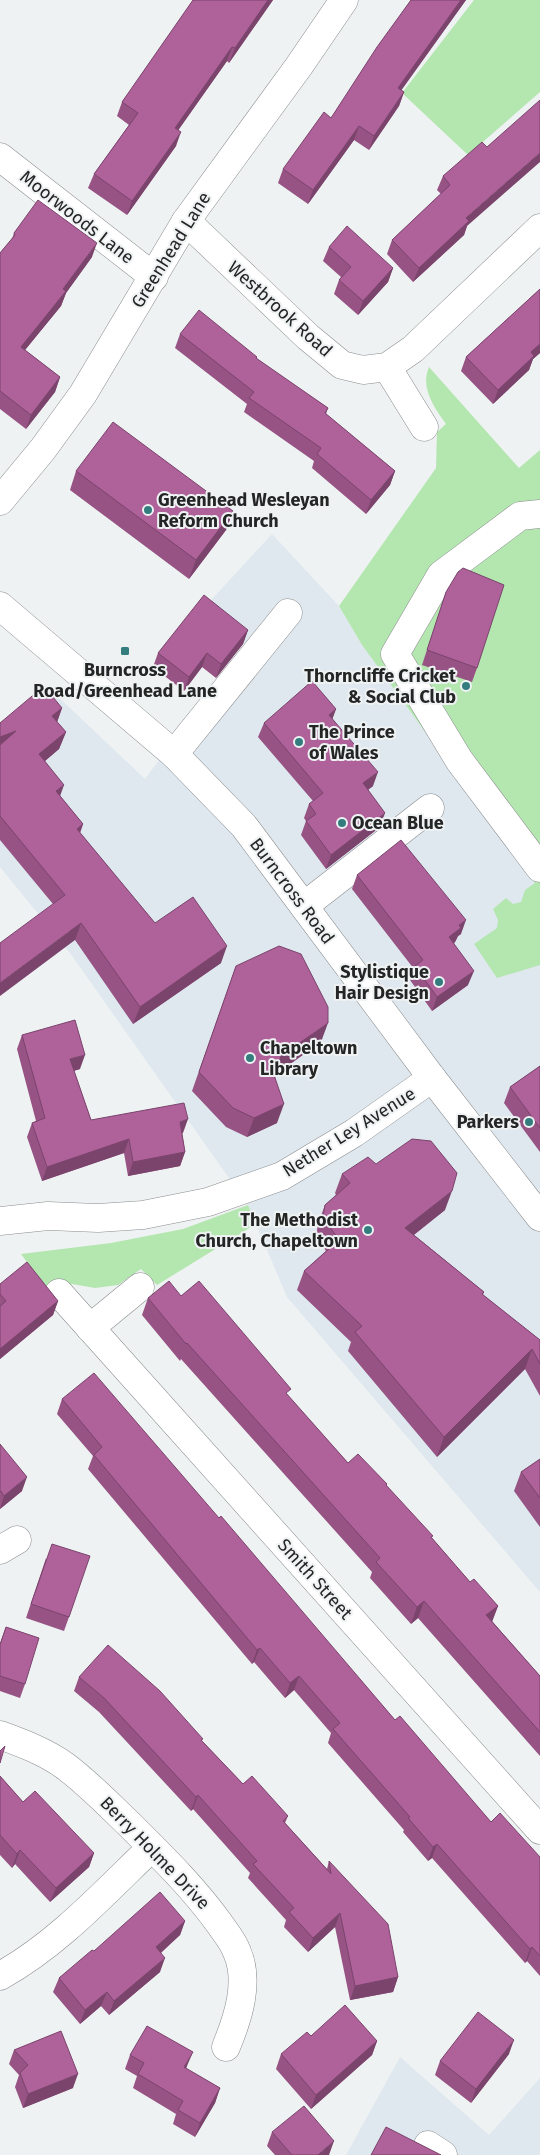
<svg xmlns="http://www.w3.org/2000/svg" width="540" height="2155" font-family="'Fira Sans',sans-serif">
	<rect width="100%" height="100%" fill="#eff2f3"/>
	<g fill="#dfe8ef">
		<path d="M272,534L339,606L362,645L540,890V1592L287,1297L248,1205L70,953L0,867V730L52,691L145,779L189,720L251,649L202,610Z"/>
		<path d="M400,2057L489,2135L540,2078V2155H346Z"/>
	</g>
	<g fill="#b4e6b0">
		<path d="M474,0H540V92L468,155L402,93Z"/>
		<path d="M429,367L519,468L540,450V965L497,978L474,944L497,928L498,920L493,909L506,898L513,904L521,902L525,890L535,883L362,645L339,606L436,468L437,432L446,424C434,407 420,388 429,367Z"/>
		<path d="M248,1205L256,1224L157,1285L141,1269L118,1285L95,1288L72,1284L47,1289L21,1254L111,1243L183,1229Z"/>
	</g>
	<g fill="none" stroke-linecap="round" stroke-linejoin="round">
		<g stroke="#8b8d8f" stroke-width="29">
			<g id="minor">
				<path d="M0,157L154,277"/>
				<path d="M186,221L308,337L342,365L363,370L387,367L413,349L540,228"/>
				<path d="M387,367L424,427"/>
				<path d="M0,501L43,449L83,394L186,221L299,66L344,0"/>
				<path d="M540,514L520,516L441,575L395,654L459,760L540,868"/>
				<path d="M174,754L288,613"/>
				<path d="M304,906L430,808"/>
				<path d="M0,1221L48,1216L98,1218L143,1215L208,1202L282,1176L354,1133L432,1078"/>
				<path d="M59,1293L540,1830"/>
				<path d="M90,1328L140,1287"/>
				<path d="M0,1550L17,1540"/>
				<path d="M0,1735C22,1743 46,1752 65,1766C88,1783 109,1805 130,1825C161,1856 193,1887 219,1923C225,1932 233,1941 237,1952C250,1982 238,2018 226,2047"/>
				<path d="M0,1976C58,1944 105,1892 152,1847"/>
				<path d="M428,2145L443,2155"/>
			</g>
		</g>
		<g stroke="#8b8d8f" stroke-width="29">
			<path id="major" d="M0,606L174,754L244,826L432,1078L540,1217"/>
		</g>
		<use href="#minor" stroke="#fff" stroke-width="28"/>
		<use href="#major" stroke="#fff" stroke-width="28"/>
	</g>
	<g fill="#965384">
		<path d="M210,0H273L229,63L227,61L178,130L176,146L127,215L88,188L94,174L129,125L117,116L122,102Z"/>
		<path d="M411,0H466L401,90L404,92L399,106L369,150L354,140L308,204L278,183L283,169L331,118Z"/>
		<path d="M487,147L467,226L464,235L413,282L387,254L392,240L441,194L437,190L443,176Z"/>
		<path d="M14,233L92,257L66,293L61,306L25,350L60,377L55,392L26,429L0,409V253L12,239Z"/>
		<path d="M329,247L393,268L388,282L358,315L334,294L339,280L341,277L323,261Z"/>
		<path d="M540,289V353L533,359L529,370L493,404L461,371L466,357Z"/>
		<path d="M180,334L256,359L328,408L326,414L395,471L390,485L366,514L312,468L314,461L244,412L247,404L175,348Z"/>
		<path d="M76,471L233,511L226,530L189,579L70,490Z"/>
		<path d="M446,592L477,668L472,682L422,665Z"/>
		<path d="M248,630L243,644L216,678L202,667L184,691L153,667L158,653Z"/>
		<path d="M62,708L57,722L66,732L59,749L45,761L60,796L83,824L80,833L155,923L221,963L133,1024L75,940L53,904L0,840V723Z"/>
		<path d="M336,709L332,719L373,786L368,790L380,827L326,869L301,835L306,821L304,818L309,804L313,801L258,737L264,723Z"/>
		<path d="M357,875L461,934L458,936L455,942L454,943L468,985L432,1011L410,980L414,969L352,889Z"/>
		<path d="M236,966L321,1042L275,1075L277,1123L247,1137L226,1127L192,1091Z"/>
		<path d="M22,1035L80,1069L74,1071L91,1120L183,1133H182L185,1152L180,1166L128,1176L124,1153L42,1181L27,1137L32,1123L36,1121L17,1049Z"/>
		<path d="M540,1066V1152L504,1103L510,1087Z"/>
		<path d="M376,1164L445,1210L414,1235L484,1292L483,1295L540,1340V1396L525,1369L437,1457L348,1351L351,1342L297,1290L304,1271L326,1251L316,1236L318,1224L325,1205L336,1195L335,1193L342,1174Z"/>
		<path d="M0,1284L58,1301L53,1315L0,1359Z"/>
		<path d="M181,1296L288,1396L348,1463L387,1484L386,1486L470,1582L498,1606L492,1621L540,1676V1756L418,1618L411,1624L370,1578L372,1572L181,1359L180,1361L142,1315L148,1298Z"/>
		<path d="M62,1399L219,1518L395,1720L491,1822L540,1857V1976L527,1961L525,1963L432,1858L428,1861L403,1832L404,1830L328,1743L331,1733L294,1690L285,1698L254,1662L252,1664L88,1469L93,1456L57,1414Z"/>
		<path d="M0,1444L22,1491L0,1509Z"/>
		<path d="M540,1459V1527L514,1491L521,1472Z"/>
		<path d="M46,1558L69,1617L64,1631L26,1618Z"/>
		<path d="M6,1627L25,1684L20,1698L0,1691V1643Z"/>
		<path d="M79,1677L202,1741L243,1784L288,1816L285,1823L327,1869L329,1861L398,1977L393,1992L350,2000L335,1927L308,1952L284,1927L286,1920L248,1878L250,1873L193,1809L191,1811L99,1712L74,1691Z"/>
		<path d="M0,1776L23,1802L94,1853L89,1867L50,1902L15,1864L12,1868L0,1855Z"/>
		<path d="M185,1921L180,1935L161,1953L160,1972L109,2015L101,2006L80,2024L53,1992L59,1978L94,1951Z"/>
		<path d="M311,2036L377,2041L372,2055L311,2109L276,2069L281,2054Z"/>
		<path d="M14,2050L73,2088L23,2108L15,2087L19,2075L9,2064Z"/>
		<path d="M509,2054L471,2103L435,2075L440,2061Z"/>
		<path d="M130,2055L187,2066L186,2069L220,2088L215,2103L195,2137L173,2124L176,2114L133,2088L137,2076L125,2069Z"/>
		<path d="M272,2132L329,2155H275L267,2146Z"/>
	</g>
	<g fill="#7a446c">
		<path d="M268,0H273L229,63L235,48Z"/>
		<path d="M461,0H466L393,102L398,88Z"/>
		<path d="M232,47L227,61L170,142L175,128Z"/>
		<path d="M404,92L399,106L369,150L374,136Z"/>
		<path d="M359,126L354,140L308,204L313,190Z"/>
		<path d="M181,132L176,146L127,215L132,201Z"/>
		<path d="M540,153V162L467,226L464,235L413,282L419,268L466,218Z"/>
		<path d="M97,243L92,257L66,293L61,306L16,361L21,347Z"/>
		<path d="M393,268L388,282L358,315L363,301Z"/>
		<path d="M540,344V353L533,359L529,370L493,404L498,390L531,352Z"/>
		<path d="M60,377L55,392L26,429L31,415Z"/>
		<path d="M395,471L390,485L366,514L371,500Z"/>
		<path d="M233,511L226,530L189,579L196,560Z"/>
		<path d="M248,630L243,644L216,678L221,664Z"/>
		<path d="M207,653L202,667L184,691L189,677Z"/>
		<path d="M62,708L56,725L52,716Z"/>
		<path d="M336,709L331,723L329,715Z"/>
		<path d="M16,731L0,752V737Z"/>
		<path d="M66,732L59,749L33,771L39,754Z"/>
		<path d="M378,772L373,786L358,797L363,783Z"/>
		<path d="M64,785L58,802L56,791Z"/>
		<path d="M385,813L380,827L326,869L331,855Z"/>
		<path d="M83,824L77,841V829Z"/>
		<path d="M466,920L461,934L458,936L455,942L444,951L449,937L459,925Z"/>
		<path d="M81,923L75,940L0,996V983Z"/>
		<path d="M227,946L221,963L133,1024L140,1007Z"/>
		<path d="M474,971L468,985L432,1011L437,997Z"/>
		<path d="M328,1023L321,1042L274,1075L281,1056Z"/>
		<path d="M85,1055L80,1069L65,1073L70,1059Z"/>
		<path d="M284,1104L277,1123L247,1137L254,1118Z"/>
		<path d="M188,1119L183,1133L175,1136L180,1122Z"/>
		<path d="M129,1139L124,1153L42,1181L47,1167Z"/>
		<path d="M185,1152L180,1166L128,1176L133,1162Z"/>
		<path d="M452,1191L445,1210L398,1247L405,1228Z"/>
		<path d="M58,1301L53,1315L0,1359V1349Z"/>
		<path d="M532,1349L525,1369L437,1457L444,1437Z"/>
		<path d="M27,1477L22,1491L0,1509L4,1496Z"/>
		<path d="M424,1601L418,1618L411,1624L417,1607Z"/>
		<path d="M498,1606L492,1622L486,1615Z"/>
		<path d="M260,1648L254,1662L252,1664L257,1650Z"/>
		<path d="M299,1676L294,1690L285,1698L290,1683Z"/>
		<path d="M198,1795L193,1809L191,1811L196,1797Z"/>
		<path d="M437,1844L432,1858L428,1861L433,1847Z"/>
		<path d="M20,1850L15,1864L12,1868L17,1854Z"/>
		<path d="M94,1853L89,1867L50,1902L56,1888Z"/>
		<path d="M340,1913L335,1927L308,1952L313,1938Z"/>
		<path d="M185,1921L180,1935L151,1961L156,1947Z"/>
		<path d="M532,1947L527,1961L525,1963L530,1949Z"/>
		<path d="M165,1958L160,1972L109,2015L114,2001Z"/>
		<path d="M398,1977L393,1992L350,2000L355,1986Z"/>
		<path d="M107,1992L101,2006L80,2024L85,2010Z"/>
		<path d="M514,2040L509,2054L471,2103L476,2089Z"/>
		<path d="M377,2041L372,2055L311,2109L316,2095Z"/>
		<path d="M193,2052L187,2066L178,2081L184,2067Z"/>
		<path d="M78,2074L73,2088L23,2108L28,2094Z"/>
		<path d="M220,2088L215,2103L195,2137L200,2123Z"/>
		<path d="M334,2141L329,2155H318Z"/>
	</g>
	<g fill="#af619a" stroke="#7a446c">
		<path d="M193,0H268L235,48L232,47L175,128L181,132L132,201L94,174L138,113L122,102Z"/>
		<path d="M411,0H461L398,88L404,92L374,136L359,126L313,190L283,169L324,112L331,118L377,47Z"/>
		<path d="M540,100V153L466,218L469,221L419,268L392,240L450,185L443,176L482,142L487,147Z"/>
		<path d="M38,200L97,243L63,289L66,291L21,347L60,377L31,415L0,391V253L15,235L14,233Z"/>
		<path d="M347,226L393,268L363,301L339,280L351,267L329,247Z"/>
		<path d="M540,289V344L531,352L534,356L498,390L466,357Z"/>
		<path d="M199,310L257,357L256,358L328,408L325,413L395,471L371,500L317,454L321,448L249,398L254,392L180,334Z"/>
		<path d="M113,422L233,511L196,560L76,471Z"/>
		<path d="M463,568L504,585L477,668L427,650L446,592L458,572Z"/>
		<path d="M204,595L248,630L221,664L207,653L189,677L158,653Z"/>
		<path d="M312,681L336,709L329,715L378,772L363,783L385,813L331,855L306,821L316,814L309,804L323,793L264,723Z"/>
		<path d="M44,686L62,708L52,716L66,732L39,754L64,785L56,791L83,824L77,829L155,923L193,897L227,946L140,1007L81,923L0,983V943L65,895L0,816V745L16,731L0,737V723Z"/>
		<path d="M401,840L466,920L459,925L461,928L449,937L474,971L437,997L415,966L423,960L357,875Z"/>
		<path d="M279,946L301,954L328,1007V1023L281,1056L274,1075L284,1104L254,1118L233,1108L199,1072L236,966Z"/>
		<path d="M75,1020L85,1055L70,1059L91,1120L184,1103L188,1119L180,1122L185,1152L133,1162L129,1139L47,1167L32,1123L45,1118L22,1035Z"/>
		<path d="M540,1066V1128L510,1087Z"/>
		<path d="M412,1139L431,1141L457,1173L452,1191L405,1228L484,1292L482,1294L540,1340V1364L532,1349L444,1437L355,1332L362,1326L304,1271L339,1240L323,1217L325,1205L350,1183L342,1174L368,1157L376,1164Z"/>
		<path d="M27,1262L58,1301L0,1349V1306L6,1301L0,1294V1284Z"/>
		<path d="M169,1281L181,1296L199,1281L291,1389L286,1393L348,1463L358,1454L387,1484L386,1485L433,1536L431,1537L470,1582L474,1579L498,1606L486,1615L540,1676V1732L424,1601L417,1607L376,1562L380,1558L187,1343L186,1344L148,1298Z"/>
		<path d="M94,1373L219,1518L221,1516L395,1720L400,1716L491,1822L500,1813L540,1857V1956L532,1947L530,1949L437,1844L433,1847L408,1818L410,1817L333,1729L340,1723L299,1676L290,1683L260,1648L257,1650L94,1455L102,1447L62,1399Z"/>
		<path d="M0,1444L27,1477L4,1496L1,1491L0,1492Z"/>
		<path d="M540,1459V1498L521,1472Z"/>
		<path d="M52,1544L90,1556L69,1617L31,1604Z"/>
		<path d="M6,1627L39,1638L25,1684L0,1676V1645Z"/>
		<path d="M108,1645L160,1691L203,1739L201,1740L243,1784L252,1776L288,1816L283,1821L331,1874L329,1861L388,1924L398,1977L355,1986L340,1913L313,1938L289,1912L294,1908L253,1864L257,1861L198,1795L196,1797L104,1698L79,1677Z"/>
		<path d="M5,1746L0,1763V1751Z"/>
		<path d="M0,1776L23,1802L35,1791L94,1853L56,1888L20,1850L17,1854L0,1835Z"/>
		<path d="M160,1892L185,1921L156,1947L165,1958L114,2001L107,1992L85,2010L59,1978L92,1950L94,1951Z"/>
		<path d="M345,2005L377,2041L316,2095L281,2054L307,2032L311,2036Z"/>
		<path d="M478,2012L514,2040L476,2089L440,2061Z"/>
		<path d="M147,2026L193,2052L184,2067L220,2088L200,2123L178,2110L183,2101L138,2074L144,2063L130,2055Z"/>
		<path d="M61,2031L78,2074L28,2094L20,2073L28,2065L14,2050Z"/>
		<path d="M304,2106L334,2141L318,2155H292L272,2132Z"/>
		<path d="M386,2127L441,2155H371Z"/>
	</g>
	<g fill="#347d7f" stroke="#eff2f3" stroke-width="2">
		<circle cx="148" cy="510" r="5"/>
		<rect x="120" y="646" width="10" height="10" rx="2.5"/>
		<circle cx="466" cy="686" r="5"/>
		<circle cx="299" cy="742" r="5"/>
		<circle cx="342" cy="823" r="5"/>
		<circle cx="439" cy="982" r="5"/>
		<circle cx="250" cy="1058" r="5"/>
		<circle cx="529" cy="1122" r="5"/>
		<circle cx="368" cy="1230" r="5"/>
	</g>
	<g text-anchor="middle" dominant-baseline="central" stroke-width="4" stroke-linejoin="round" paint-order="stroke">
		<g font-size="18" fill="#242525" stroke="#eff2f3">
			<text transform="translate(77 217) rotate(38)">Moorwoods Lane</text>
			<text transform="translate(171 250) rotate(-58)">Greenhead Lane</text>
			<text transform="translate(280 309) rotate(42)">Westbrook Road</text>
			<text transform="translate(292 891) rotate(53)">Burncross Road</text>
			<text transform="translate(349 1132) rotate(-32)">Nether Ley Avenue</text>
			<text transform="translate(315 1579) rotate(48)">Smith Street</text>
			<text transform="translate(155 1853) rotate(46)">Berry Holme Drive</text>
		</g>
		<g font-size="18" font-weight="bold" fill="#242525" stroke="#eff2f3" text-anchor="start">
			<text x="158" y="500">Greenhead Wesleyan<tspan x="158" dy="21">Reform Church</tspan></text>
			<text x="125" y="670" text-anchor="middle">Burncross<tspan x="125" dy="21">Road/Greenhead Lane</tspan></text>
			<text x="456" y="676" text-anchor="end">Thorncliffe Cricket<tspan x="456" dy="21">&amp; Social Club</tspan></text>
			<text x="309" y="732">The Prince<tspan x="309" dy="21">of Wales</tspan></text>
			<text x="352" y="823">Ocean Blue</text>
			<text x="429" y="972" text-anchor="end">Stylistique<tspan x="429" dy="21">Hair Design</tspan></text>
			<text x="260" y="1048">Chapeltown<tspan x="260" dy="21">Library</tspan></text>
			<text x="519" y="1122" text-anchor="end">Parkers</text>
			<text x="358" y="1220" text-anchor="end">The Methodist<tspan x="358" dy="21">Church, Chapeltown</tspan></text>
		</g>
	</g>
</svg>
